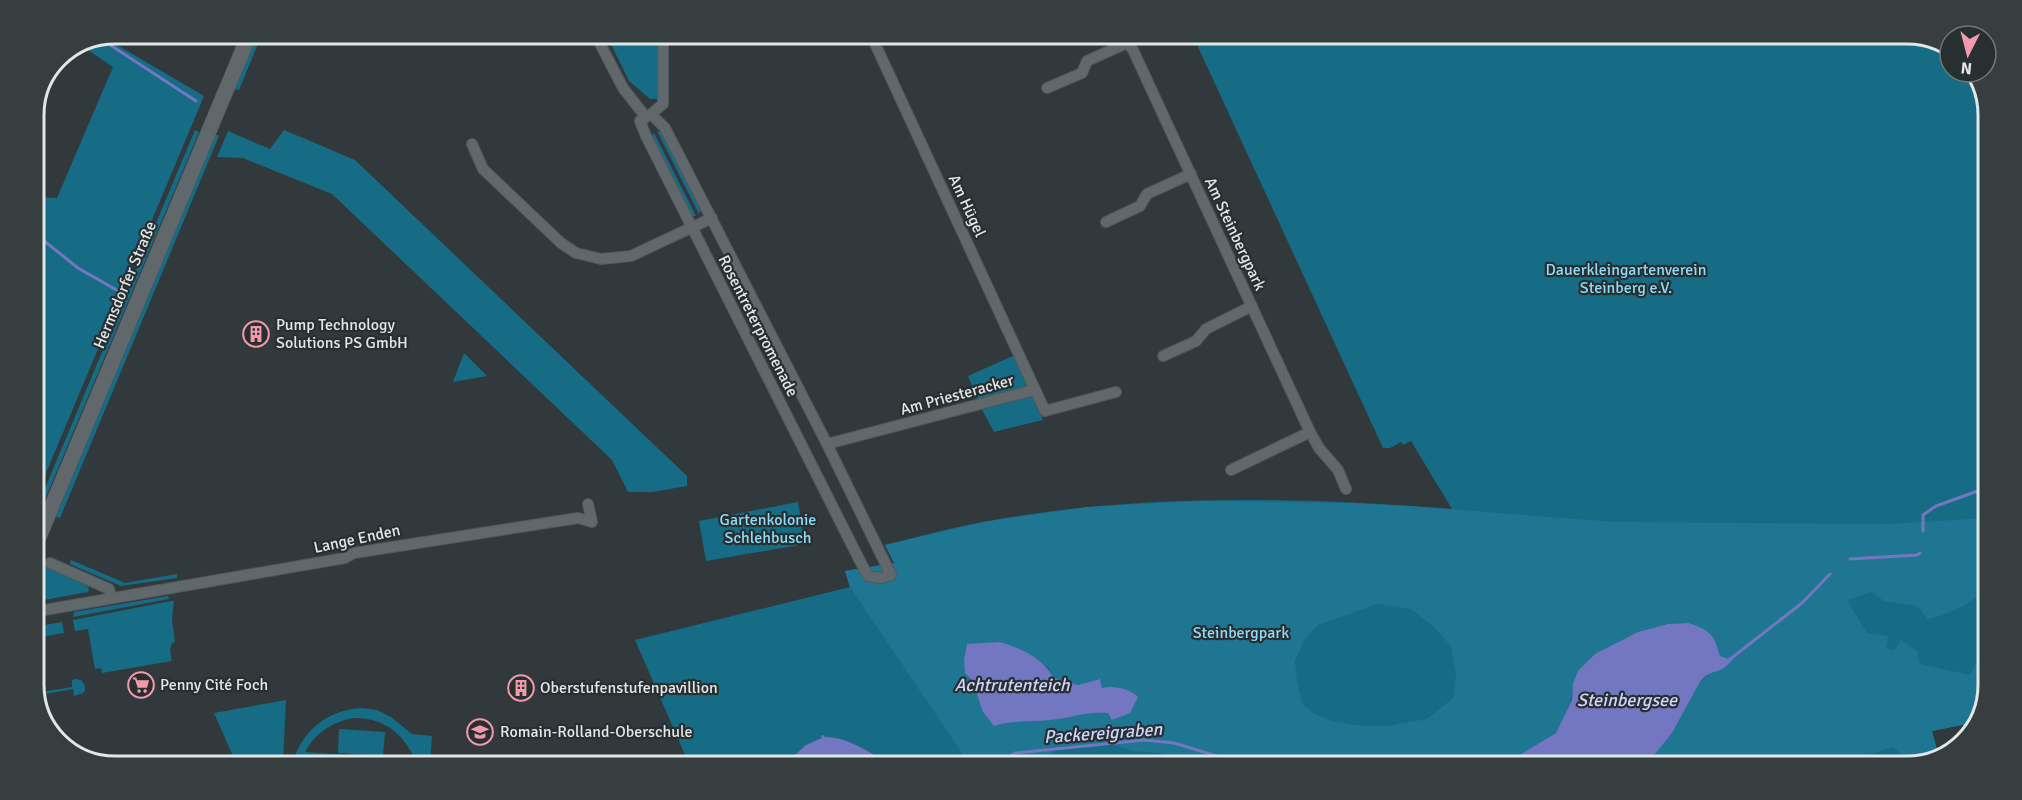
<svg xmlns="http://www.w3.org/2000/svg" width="2022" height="800" font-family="Signika,sans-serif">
	<rect width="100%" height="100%" fill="#32393c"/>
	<g fill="#166b85" fill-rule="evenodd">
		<path d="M258,33L262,34L239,90L234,89Z"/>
		<path d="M606,34H660L658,99H650L629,81Z"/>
		<path d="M107,36L117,45L204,96L33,504V197L57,198L113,67L82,46Z"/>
		<path d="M1193,36L1934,37L1950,49V72H1975L1989,109L1985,712L1977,722L1932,731L1939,757L1908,767L689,764L635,640L850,587L845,571L895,563L885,545C917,537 950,528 983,522C1137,493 1297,497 1452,509L1411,441L1403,445L1401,442L1390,448H1383Z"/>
		<path d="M195,130L199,132L33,528V517Z"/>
		<path d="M284,130L355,160L687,476V486L653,492H628L612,460L332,194L243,158L217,157L228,131L270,149Z"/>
		<path d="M657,131L661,132L701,209L699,214Z"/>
		<path d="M654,133L696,216H691L652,136Z"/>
		<path d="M215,134L219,136L60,518L56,517Z"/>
		<path d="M464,353L487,376L453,382Z"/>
		<path d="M1015,355L1043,420L994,432L979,404L968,376Z"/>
		<path d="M798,502L805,544L706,561L699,521Z"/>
		<path d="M71,560L125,583L177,574V578L121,586L70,564Z"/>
		<path d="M43,566L85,584L89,588L88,592L33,602V589Z"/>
		<path d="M168,596L169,599L73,617L74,612Z"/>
		<path d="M171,601H174L172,619L175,642L172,643L170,650L172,661L102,673L101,668L95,669L88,629L75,631L73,620Z"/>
		<path d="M62,622L64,633L33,638V627Z"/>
		<path d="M76,679L81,680L85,686V690L83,693L74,696L73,689L35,696L34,693L72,687V680Z"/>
		<path d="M286,700L283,763H236L214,713Z"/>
		<path d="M362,708L377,710L391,717L412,734L432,736L430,763H292C303,730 327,710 362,708ZM353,718C383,717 404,733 415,760L305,752C316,732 331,723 353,718Z"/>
		<path d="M339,729L385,732L383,756L338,753Z"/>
	</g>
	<path fill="#1f7692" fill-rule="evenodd" d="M1197,501L1349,503L1409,506L1615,522L1889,524L1986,518L1985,589C1970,605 1949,614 1928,619L1917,606L1884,601L1871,592L1847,600L1867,633L1888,636L1886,648L1894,650L1901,640L1917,651L1920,664L1970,675L1985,646V712L1977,722L1932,731L1939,757L1913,765L1893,747L1857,758L1842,767L1638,766L1655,754L1672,733L1701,680L1731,660L1720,656L1717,645L1688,623L1668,624L1638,632L1573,683C1572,697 1566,725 1553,735C1539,745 1523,751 1513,766L1230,765L1228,764L1200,763L1159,753L1132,751L1105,742L1055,750L1039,765H970L850,587L845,571L894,563L885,545L983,522L1088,507ZM1377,604L1411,609L1434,627L1451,646L1456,675L1453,698L1427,719L1387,726H1364L1337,722L1318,716L1302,704L1297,681L1295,661L1304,640L1318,625ZM964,660L1047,666L1054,678L1078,685L1100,679L1112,720L1108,713C1087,711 1072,718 1052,720C1032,722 1013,720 994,726C982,710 981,699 972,682C968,673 965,670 964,660Z"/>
	<g fill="#7376c0">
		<path d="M1688,623C1710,630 1714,634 1720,656L1732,660C1719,676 1713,668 1701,680L1672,733L1655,754L1638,766H1513L1520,755L1556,733L1572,700L1573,683L1578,671L1595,654L1638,632L1668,624Z"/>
		<path d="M1000,642C1023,649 1041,657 1054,678L1078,685L1100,679L1102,688C1114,685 1130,689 1138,697L1130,713L1112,720L1108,713C1086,711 1072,718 1051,720C1032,722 1013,720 994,726L983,712L972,680L965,673L964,660L967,644Z"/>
		<path d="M823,735L825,737C849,737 870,753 891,765L785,764L806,745L822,738L821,736Z"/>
	</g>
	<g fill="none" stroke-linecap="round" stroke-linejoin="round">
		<g stroke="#7376c0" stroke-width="3">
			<path d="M101,39L196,101"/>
			<path d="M33,232L78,268L120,292"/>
			<path d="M1923,531V515L1936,506L1986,488"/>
			<path d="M1850,559L1917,555L1920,553"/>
			<path d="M1729,660L1802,603L1830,574"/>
			<path d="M999,765L1015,753L1144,740L1174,743L1246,765"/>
		</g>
		<g stroke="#52585a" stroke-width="12">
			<g id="minor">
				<path d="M595,34L623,88L645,116"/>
				<path d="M871,35L1045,411L1116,392"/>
				<path d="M1121,35L1133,50L1310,432L1319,448L1338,470L1346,489"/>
				<path d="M1047,88L1082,73L1087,61L1127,43"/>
				<path d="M651,114L665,128L827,444L891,575L881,578L868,576L861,563L646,136L640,121L651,114L663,104V34"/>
				<path d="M472,144L483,169L561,243L576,253L601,259L631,256L712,218"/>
				<path d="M1106,222L1140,206L1147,194L1191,174"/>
				<path d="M1163,356L1196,341L1206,329L1252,306"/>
				<path d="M827,444L1034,390"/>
				<path d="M1231,470L1310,432"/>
				<path d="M50,563L109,589L111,598"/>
				<path d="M33,612L345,558L354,553L578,518L592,522L588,504"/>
			</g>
		</g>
		<g stroke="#52585a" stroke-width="16">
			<path id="secondary" d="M33,551L250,33"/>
		</g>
		<use href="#minor" stroke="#60686b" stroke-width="10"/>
		<use href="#secondary" stroke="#60686b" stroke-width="15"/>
	</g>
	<defs>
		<g id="building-ring" transform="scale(1.35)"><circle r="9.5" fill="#282f31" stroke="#f29aac" stroke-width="1.5"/><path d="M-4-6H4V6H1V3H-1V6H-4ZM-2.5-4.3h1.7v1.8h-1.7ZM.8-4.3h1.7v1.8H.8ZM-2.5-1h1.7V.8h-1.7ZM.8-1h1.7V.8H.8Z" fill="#f29aac"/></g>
		<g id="supermarket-ring" transform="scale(1.35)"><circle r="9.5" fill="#282f31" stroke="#f29aac" stroke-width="1.5"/><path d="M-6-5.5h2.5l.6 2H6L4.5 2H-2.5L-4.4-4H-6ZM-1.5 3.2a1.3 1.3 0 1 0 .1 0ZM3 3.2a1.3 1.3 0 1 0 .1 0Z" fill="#f29aac"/></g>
		<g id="school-ring" transform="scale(1.35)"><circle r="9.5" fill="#282f31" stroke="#f29aac" stroke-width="1.5"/><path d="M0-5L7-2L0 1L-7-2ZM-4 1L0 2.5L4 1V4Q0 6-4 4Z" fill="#f29aac"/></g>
	</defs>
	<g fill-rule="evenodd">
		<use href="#building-ring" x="256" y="334"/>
		<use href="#supermarket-ring" x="141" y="685"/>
		<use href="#building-ring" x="521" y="688"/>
		<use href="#school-ring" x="480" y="732"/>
	</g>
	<g text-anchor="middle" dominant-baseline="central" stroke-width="4.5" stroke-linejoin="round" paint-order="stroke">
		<g font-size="16" fill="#e2e7e8" stroke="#282f31">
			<text transform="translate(967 206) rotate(65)">Am Hügel</text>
			<text transform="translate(1235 234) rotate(65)">Am Steinbergpark</text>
			<text transform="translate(125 285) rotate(-67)">Hermsdorfer Straße</text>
			<text transform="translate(758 326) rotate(63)">Rosentreterpromenade</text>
			<text transform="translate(957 395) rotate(-15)">Am Priesteracker</text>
			<text transform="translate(357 539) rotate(-12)">Lange Enden</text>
		</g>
		<g font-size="16" fill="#8fdbf8" stroke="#282f31">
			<text x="1626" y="270">Dauerkleingartenverein<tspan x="1626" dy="18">Steinberg e.V.</tspan></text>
			<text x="768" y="520">Gartenkolonie<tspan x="768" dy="18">Schlehbusch</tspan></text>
			<text x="1241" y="633">Steinbergpark</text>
		</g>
		<g font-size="16" fill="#e2e7e8" stroke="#282f31" text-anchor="start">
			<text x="276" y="325">Pump Technology<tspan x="276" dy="18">Solutions PS GmbH</tspan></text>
			<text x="160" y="685">Penny Cité Foch</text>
			<text x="540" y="688">Oberstufenstufenpavillion</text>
			<text x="500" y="732">Romain-Rolland-Oberschule</text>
		</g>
		<g font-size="18" font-style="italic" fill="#d0d4fd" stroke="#282f31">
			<text x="1012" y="685">Achtrutenteich</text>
			<text x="1627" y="700">Steinbergsee</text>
			<text transform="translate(1103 733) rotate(-4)">Packereigraben</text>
		</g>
	</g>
	<path d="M0 0H2022V800H0ZM115 44H1907A71 71 0 0 1 1978 115V685A71 71 0 0 1 1907 756H115A71 71 0 0 1 44 685V115A71 71 0 0 1 115 44Z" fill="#373e40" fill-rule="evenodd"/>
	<path fill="none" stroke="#e2e7e8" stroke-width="3" d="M115 44H1907A71 71 0 0 1 1978 115V685A71 71 0 0 1 1907 756H115A71 71 0 0 1 44 685V115A71 71 0 0 1 115 44Z"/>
	<g transform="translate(1968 54) rotate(186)"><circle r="28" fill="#282f31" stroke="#72797a" stroke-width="1.5"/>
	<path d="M0-4.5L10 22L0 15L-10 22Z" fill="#f29aac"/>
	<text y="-9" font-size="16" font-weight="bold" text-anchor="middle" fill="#e2e7e8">N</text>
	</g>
</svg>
